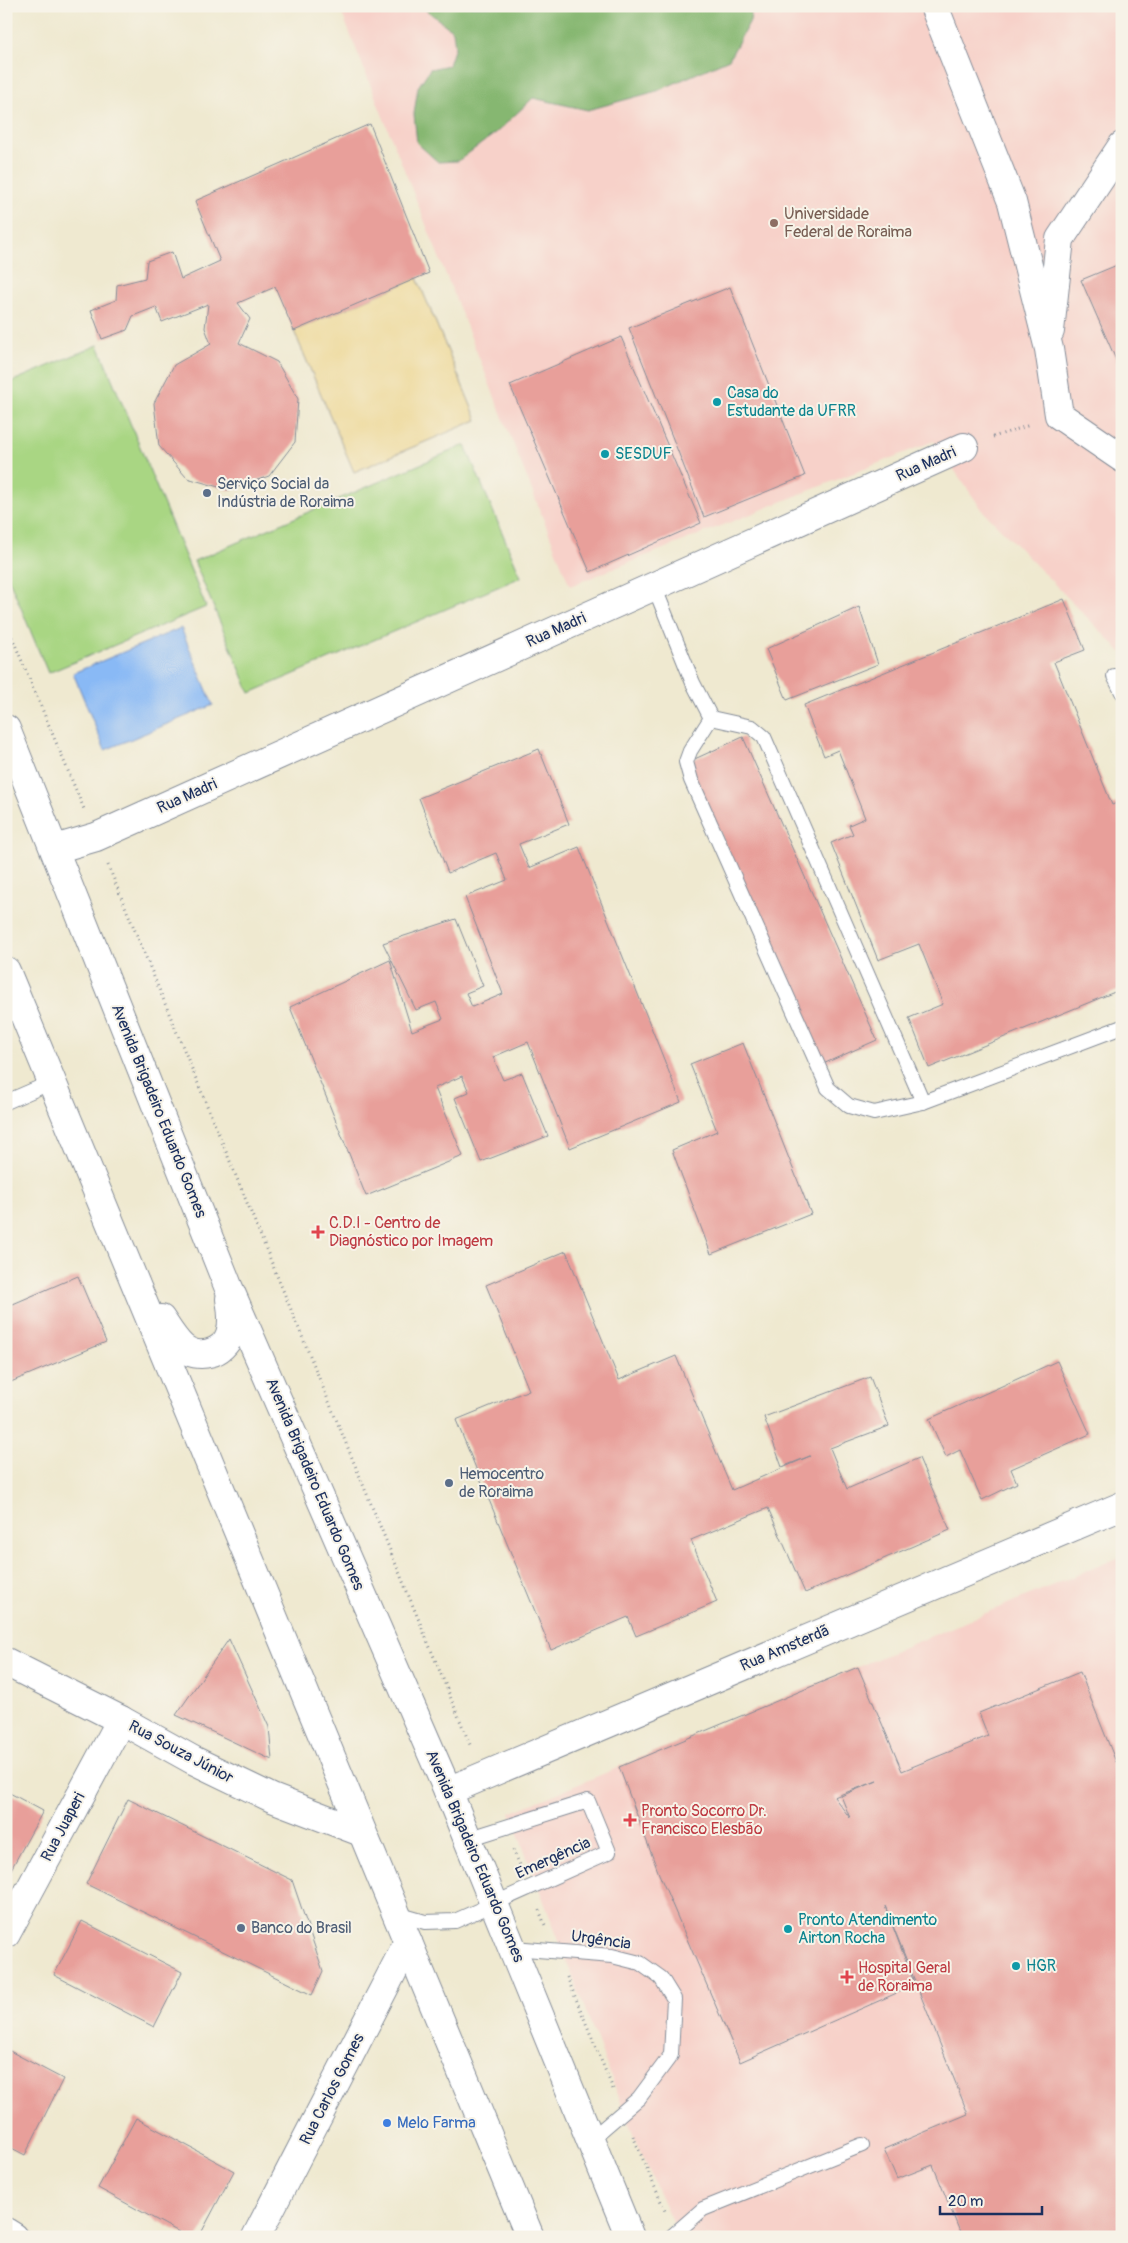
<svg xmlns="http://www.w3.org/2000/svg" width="1128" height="2243" font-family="Pangolin,sans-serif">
	<rect width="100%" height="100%" fill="#f7f3e8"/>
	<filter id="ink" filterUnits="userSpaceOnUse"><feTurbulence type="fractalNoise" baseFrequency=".02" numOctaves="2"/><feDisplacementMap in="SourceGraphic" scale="10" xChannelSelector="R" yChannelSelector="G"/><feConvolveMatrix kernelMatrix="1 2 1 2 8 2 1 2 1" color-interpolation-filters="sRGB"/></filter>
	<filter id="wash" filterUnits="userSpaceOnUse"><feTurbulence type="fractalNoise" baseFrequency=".0096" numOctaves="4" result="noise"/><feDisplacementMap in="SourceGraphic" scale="20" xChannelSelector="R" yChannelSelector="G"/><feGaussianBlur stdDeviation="1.12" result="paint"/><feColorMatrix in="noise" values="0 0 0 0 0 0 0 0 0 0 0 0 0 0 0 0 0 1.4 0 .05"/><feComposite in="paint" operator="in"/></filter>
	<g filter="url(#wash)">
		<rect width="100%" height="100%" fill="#efe9d0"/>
		<g fill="#f7d1c9">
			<path d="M339,6H1122V653L983,511L934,441L570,586Z"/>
			<path d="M1122,1556V2237H679L636,2142L510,1813Z"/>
		</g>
		<g fill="#a9d683" stroke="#628270">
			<path d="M98,345L206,607L48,673L6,572V384Z"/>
			<path d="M465,445L521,577L250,693L194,561Z"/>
		</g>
		<path fill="#86b771" stroke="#507368" d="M421,6H752L750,21L729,59L657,91L588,110L533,98L497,132L458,161L438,162L417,143L414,114L418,87L430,69L449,65L455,47L453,31Z"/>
		<path fill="#eeda9e" stroke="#84847e" d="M417,278L477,420L354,472L294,331Z"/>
		<path fill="#89b9f5" stroke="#5274aa" d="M181,628L213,705L105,750L73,673Z"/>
		<g id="blocks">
			<g fill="#e89f9a" fill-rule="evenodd">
				<path d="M370,124L429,273L294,331L275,287L238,303L250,319L239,343L277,362L298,399L295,442L269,476L229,490L187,478L159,446L154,403L174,365L211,344L205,328L208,304L162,322L156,307L133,316L127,330L102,339L91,310L116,300L117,285L145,278L147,261L172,252L181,279L220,261L195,201Z"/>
				<path d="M1122,263V360L1117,362L1081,280Z"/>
				<path d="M730,287L805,476L704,517L629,328Z"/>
				<path d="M621,337L701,523L590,572L510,385Z"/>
				<path d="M1064,599L1085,650L1054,662L1112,805L1122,801V989L929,1068L909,1018L943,1004L919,944L878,960L831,843L853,834L849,825L865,818L838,750L824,756L804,705Z"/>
				<path d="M859,607L878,664L787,700L766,649Z"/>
				<path d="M743,737L877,1040L823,1064L688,762Z"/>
				<path d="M539,749L569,824L519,844L529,868L579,847L681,1102L570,1148L528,1042L493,1057L503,1080L522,1073L548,1136L481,1162L455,1098L469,1092L462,1076L435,1088L463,1156L366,1196L290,1007L390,960L412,1031L443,1019L436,1002L416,1010L383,943L456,919L483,986L466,993L472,1007L503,994L465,897L507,880L496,853L448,873L419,798Z"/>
				<path d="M743,1043L811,1214L711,1254L672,1150L717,1131L690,1064Z"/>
				<path d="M566,1251L619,1380L676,1356L732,1490L810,1456L782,1467L764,1417L870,1377L889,1426L830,1448L847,1489L919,1458L950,1530L805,1593L768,1508L691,1540L717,1602L636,1636L628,1617L551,1650L456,1420L529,1390L486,1285Z"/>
				<path d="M78,1276L106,1342L6,1384V1307Z"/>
				<path d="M1057,1361L1090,1434L1011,1469L1017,1483L982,1500L960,1450L946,1457L929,1419Z"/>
				<path d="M229,1639L269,1727L272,1760L176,1715Z"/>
				<path d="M858,1667L902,1771L988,1736L979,1713L1080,1672L1116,1762L1122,1759V2237H962L933,2165L897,2179L884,2149L968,2114L885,1906L915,1985L740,2062L659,1874L619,1767ZM877,1781L841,1796L850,1818L834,1797Z"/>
				<path d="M6,1791L43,1811L9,1873L6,1872Z"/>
				<path d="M128,1799L292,1880L323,1971L312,1995L86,1884Z"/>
				<path d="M82,1921L182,1972L154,2027L54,1975Z"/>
				<path d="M6,2049L63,2079L25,2155L6,2145Z"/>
				<path d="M136,2118L234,2171L199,2237H188L98,2188Z"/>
			</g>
		</g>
	</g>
	<g filter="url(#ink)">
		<use href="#blocks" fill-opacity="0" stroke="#858c97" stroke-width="1"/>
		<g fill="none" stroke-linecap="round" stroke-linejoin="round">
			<g stroke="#858c97" stroke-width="16">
				<g id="lane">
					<path d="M654,586L693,683L711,718"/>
					<path d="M1114,676L1122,692"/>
					<path d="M711,718L690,751L686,762L691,780L828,1088L849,1106L874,1113L923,1102L1122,1027"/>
					<path d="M711,718L752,727L764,737L923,1102"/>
					<path d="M6,1102L52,1082"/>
					<path d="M397,1914L425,1922L455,1921L609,1852L588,1801L468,1839"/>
					<path d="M513,1948L612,1956L640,1963L661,1978L674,1999L671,2055L639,2098L590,2140"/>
					<path d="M671,2237L703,2209L862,2145"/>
				</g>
			</g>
			<g stroke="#858c97" stroke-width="30">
				<g id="street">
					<path d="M934,6L1012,202L1049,349L1059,415L1122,458"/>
					<path d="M1050,331L1060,239L1122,146"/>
					<path d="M55,849L96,837L964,447"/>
					<path d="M6,1662L121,1720L193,1760L272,1798L361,1832"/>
					<path d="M448,1791L1122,1506"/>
					<path d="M6,1934L121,1720"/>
					<path d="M6,2232L14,2237"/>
					<path d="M256,2237L408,1942"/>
				</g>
			</g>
			<g stroke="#858c97" stroke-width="30">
				<g id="primary">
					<path d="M6,729L228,1286L448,1791L630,2237"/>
					<path d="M6,971L530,2237"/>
					<path d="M161,1319C167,1328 174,1340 182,1347C198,1361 224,1353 230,1334C234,1322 232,1310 230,1299"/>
				</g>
			</g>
			<g stroke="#858c97" stroke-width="3" stroke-dasharray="1 4" stroke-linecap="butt">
				<path d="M993,437L1030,425"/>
				<path d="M6,623L84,809"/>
				<path d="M108,865L471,1747"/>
				<path d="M513,1850L520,1865"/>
				<path d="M539,1910L545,1925"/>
				<path d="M567,1977L613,2089"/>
				<path d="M633,2136L665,2211"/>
			</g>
			<use href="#lane" stroke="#fff" stroke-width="14"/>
			<use href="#street" stroke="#fff" stroke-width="28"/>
			<use href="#primary" stroke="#fff" stroke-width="28"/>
		</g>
	</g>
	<circle fill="#8d6e63" stroke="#f7f3e8" stroke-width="2" cx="774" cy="223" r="5"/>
	<g fill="#0f9aa8" stroke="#f7f3e8" stroke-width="2">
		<circle cx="717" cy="402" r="5"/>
		<circle cx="605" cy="454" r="5"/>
		<circle cx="788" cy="1929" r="5"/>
		<circle cx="1016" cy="1966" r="5"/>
	</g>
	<g fill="#5c6f8a" stroke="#f7f3e8" stroke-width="2">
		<circle cx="207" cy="493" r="5"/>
		<circle cx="449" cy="1483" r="5"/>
		<circle cx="241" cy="1928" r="5"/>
	</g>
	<g fill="#e0444e" stroke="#f7f3e8" stroke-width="2">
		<path d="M315.5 1224.5h5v5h5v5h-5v5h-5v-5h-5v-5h5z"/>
		<path d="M627.5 1812.5h5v5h5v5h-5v5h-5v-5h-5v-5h5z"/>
		<path d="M844.5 1969.5h5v5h5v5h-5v5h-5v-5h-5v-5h5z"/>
	</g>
	<circle fill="#3f7fe0" stroke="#f7f3e8" stroke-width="2" cx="387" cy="2123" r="5"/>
	<g text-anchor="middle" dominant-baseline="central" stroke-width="4" stroke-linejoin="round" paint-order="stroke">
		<g font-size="16" fill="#785e54" stroke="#f7f3e8" text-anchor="start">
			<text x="784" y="214">Universidade<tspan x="784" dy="18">Federal de Roraima</tspan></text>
		</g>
		<g font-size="16" fill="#0d838f" stroke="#f7f3e8" text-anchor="start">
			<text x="727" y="393">Casa do<tspan x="727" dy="18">Estudante da UFRR</tspan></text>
			<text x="615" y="454">SESDUF</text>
			<text x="798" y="1920">Pronto Atendimento<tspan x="798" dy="18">Airton Rocha</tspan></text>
			<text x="1026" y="1966">HGR</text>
		</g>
		<g font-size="16" fill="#1b2f5e" stroke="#f7f3e8">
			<text transform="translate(926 464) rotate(-24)">Rua Madri</text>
			<text transform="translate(556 630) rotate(-24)">Rua Madri</text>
			<text transform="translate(187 796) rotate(-24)">Rua Madri</text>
			<text transform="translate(159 1111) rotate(68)">Avenida Brigadeiro Eduardo Gomes</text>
			<text transform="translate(315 1484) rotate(67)">Avenida Brigadeiro Eduardo Gomes</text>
			<text transform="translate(785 1648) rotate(-23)">Rua Amsterdã</text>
			<text transform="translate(181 1752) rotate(28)">Rua Souza Júnior</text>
			<text transform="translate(63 1827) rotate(-62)">Rua Juaperi</text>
			<text transform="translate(475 1856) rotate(67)">Avenida Brigadeiro Eduardo Gomes</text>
			<text transform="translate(553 1858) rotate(-24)">Emergência</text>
			<text transform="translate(601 1940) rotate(8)">Urgência</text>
			<text transform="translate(332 2089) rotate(-63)">Rua Carlos Gomes</text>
		</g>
		<g font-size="16" fill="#4e5e75" stroke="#f7f3e8" text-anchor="start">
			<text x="217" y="484">Serviço Social da<tspan x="217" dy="18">Indústria de Roraima</tspan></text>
			<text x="459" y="1474">Hemocentro<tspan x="459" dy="18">de Roraima</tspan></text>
			<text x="251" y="1928">Banco do Brasil</text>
		</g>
		<g font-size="16" fill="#be3a42" stroke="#f7f3e8" text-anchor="start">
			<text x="329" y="1223">C.D.I - Centro de<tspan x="329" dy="18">Diagnóstico por Imagem</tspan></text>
			<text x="641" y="1811">Pronto Socorro Dr.<tspan x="641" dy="18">Francisco Elesbão</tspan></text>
			<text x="858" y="1968">Hospital Geral<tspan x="858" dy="18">de Roraima</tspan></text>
		</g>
		<g font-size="16" fill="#366cbe" stroke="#f7f3e8" text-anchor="start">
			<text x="397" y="2123">Melo Farma</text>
		</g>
	</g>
	<rect width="1128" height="2243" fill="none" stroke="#f7f3e8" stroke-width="25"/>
	<path d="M940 2206v8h102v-8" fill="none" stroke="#1b2f5e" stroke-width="2.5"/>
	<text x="948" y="2206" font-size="15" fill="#1b2f5e" stroke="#f7f3e8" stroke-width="4" paint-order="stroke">20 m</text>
</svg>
